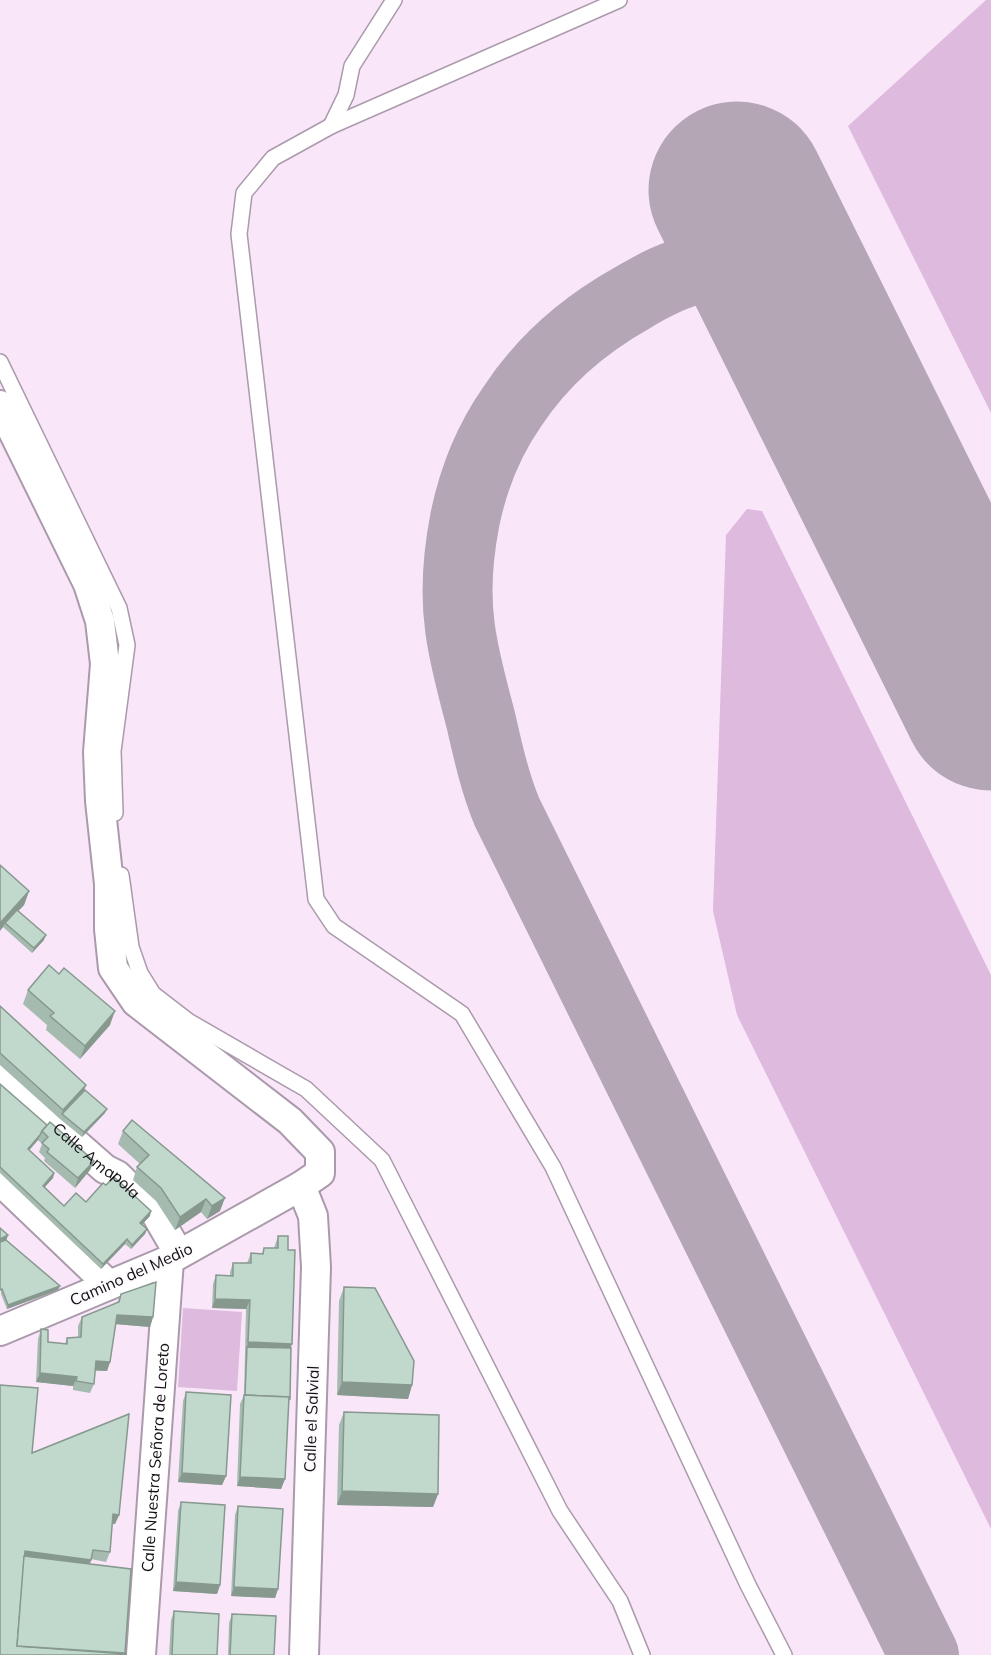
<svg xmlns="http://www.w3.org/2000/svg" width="991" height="1655" font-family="Mulish,sans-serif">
	<rect width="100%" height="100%" fill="#f9e7f9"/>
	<g fill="#debade">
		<path d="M986,0H991V413L848,126Z"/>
		<path d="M747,509L762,511L991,975V1529L737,1015L713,911L726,535Z"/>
		<path d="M183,1308L242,1312L237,1391L178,1387Z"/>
	</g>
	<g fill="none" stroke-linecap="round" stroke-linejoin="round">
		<path stroke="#b4a6b4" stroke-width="70" d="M812,340C799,320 788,298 767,284C718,252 676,272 632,298C584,325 542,361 512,407C489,440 473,480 465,519C458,555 455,592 460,628C464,659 473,690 481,721C488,752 495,783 507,812L924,1655"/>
		<path stroke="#b4a6b4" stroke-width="177" d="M737,190L991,702"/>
		<g stroke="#ab9aab" stroke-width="18">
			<g id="lane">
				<path d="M619,0L331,126L273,158L244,193L239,234L316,899L334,926L462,1014L553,1167L748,1585L784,1655"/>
				<path d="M331,126L346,95L352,66L394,0"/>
				<path d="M0,362L119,608L127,645L113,751L115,813"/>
				<path d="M121,875L131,947L140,973L153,994L188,1021L306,1089L382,1160L560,1511L620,1601L642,1655"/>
			</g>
		</g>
		<g stroke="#ab9aab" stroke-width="32">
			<g id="street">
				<path d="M0,405L88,584L100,621L105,664L98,752L100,801L109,884V929L113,968L136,1002L290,1121L320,1152V1173L301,1186L169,1260L0,1331"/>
				<path id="s1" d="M0,1077L105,1169L117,1175L154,1211L179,1254"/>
				<path d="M0,1181L109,1285"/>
				<path d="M301,1186L313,1216L316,1267L304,1655"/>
				<path id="s2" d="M141,1655L169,1260"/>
			</g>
		</g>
		<use href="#lane" stroke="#fff" stroke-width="15"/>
		<use href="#street" stroke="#fff" stroke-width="28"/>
	</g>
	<g fill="#a6bbaf">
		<path d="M0,865L29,891L24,905L18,911L44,940L32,953L3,927Z"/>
		<path d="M28,990L110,1025L80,1059L46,1030L47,1025L23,1004Z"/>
		<path d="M0,1006L85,1090L105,1113L82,1137L60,1119L0,1065Z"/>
		<path d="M0,1084L47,1125L94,1161L90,1170L75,1188L44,1161L45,1158L39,1152L42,1144L38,1140L29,1150L54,1173L53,1178L45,1187L64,1206L86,1202L150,1216L142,1224L147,1229L145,1234L131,1249L125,1244L101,1269L0,1173Z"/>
		<path d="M132,1120L220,1211L207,1219L201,1212L175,1230L156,1201L133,1180L137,1167L140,1164L118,1144L123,1131Z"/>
		<path d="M0,1228L8,1235L6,1240L58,1290L7,1309L1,1294Z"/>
		<path d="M278,1236L288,1250L291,1348L285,1479L281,1489L237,1486L240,1404L244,1395L246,1309L212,1308L213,1284L216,1275L230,1276V1272L233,1263H247L251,1253L262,1254L264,1248H274Z"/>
		<path d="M344,1287L412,1385L408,1399L337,1395L339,1301Z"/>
		<path d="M121,1294L153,1317L150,1327L116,1324L110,1362L107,1371H95L94,1384L90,1393L73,1390V1386L36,1382L38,1339L41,1329L48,1342L65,1344L67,1338L78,1337V1326L82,1317L117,1303Z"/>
		<path d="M186,1392L226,1476L222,1485L178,1482L183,1401Z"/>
		<path d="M344,1412L438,1494L433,1507L337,1505L339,1425Z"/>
		<path d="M32,1453L119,1515L115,1524H112L110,1552L106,1562L91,1559L90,1564L125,1653Z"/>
		<path d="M181,1502L220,1585L217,1594L173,1591L178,1511Z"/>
		<path d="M238,1506L278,1589L275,1598L231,1596L235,1515Z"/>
		<path d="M174,1611L217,1655H169L171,1620Z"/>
		<path d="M232,1614L274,1655H228L229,1623Z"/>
	</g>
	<g fill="#87988f">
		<path d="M29,891L24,905L6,924L5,923L3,927L0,931V923Z"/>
		<path d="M46,935L44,940L32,953L34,948Z"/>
		<path d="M115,1011L110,1025L80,1059L85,1046Z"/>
		<path d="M86,1085L83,1094L62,1114L63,1110Z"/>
		<path d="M107,1109L105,1113L82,1137L84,1132Z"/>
		<path d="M40,1135L38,1140L26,1154L28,1149Z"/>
		<path d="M94,1161L90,1170L75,1188L78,1178Z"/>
		<path d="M54,1173L53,1178L42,1190L43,1186Z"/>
		<path d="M225,1198L220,1211L207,1219L212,1206Z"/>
		<path d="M206,1199L201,1212L175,1230L180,1217Z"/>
		<path d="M151,1211L150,1216L139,1228L140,1223Z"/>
		<path d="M147,1229L145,1234L131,1249L132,1245Z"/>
		<path d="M8,1235L5,1244L0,1246V1239Z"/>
		<path d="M127,1239L125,1244L101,1269L103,1264Z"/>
		<path d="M60,1286L58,1290L7,1309L8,1305Z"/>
		<path d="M215,1299L250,1300L246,1309L212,1308Z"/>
		<path d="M117,1315L153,1317L150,1327L114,1324Z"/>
		<path d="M248,1342L292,1344L289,1353L247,1347Z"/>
		<path d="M96,1361L110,1362L107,1371L93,1370Z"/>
		<path d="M40,1373L77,1377L73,1386L36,1382Z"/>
		<path d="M342,1382L412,1385L408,1399L337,1395Z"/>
		<path d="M182,1473L226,1476L222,1485L178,1482Z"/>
		<path d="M240,1477L285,1479L281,1489L237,1486Z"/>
		<path d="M342,1491L438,1494L433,1507L337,1505Z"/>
		<path d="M113,1514L119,1515L115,1524L110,1523Z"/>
		<path d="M25,1551L91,1560L88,1569L23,1561Z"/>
		<path d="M176,1582L220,1585L217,1594L173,1591Z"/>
		<path d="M234,1587L278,1589L275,1598L231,1596Z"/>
	</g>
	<g fill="#c1d9cc" stroke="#87988f" stroke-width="1.5">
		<path d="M0,865L29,891L0,923Z"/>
		<path d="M17,910L46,935L34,948L5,923Z"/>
		<path d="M49,965L59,974L64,968L115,1011L85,1046L50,1016L54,1013L28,990Z"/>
		<path d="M0,1006L86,1085L63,1110L0,1053Z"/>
		<path d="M0,1084L47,1125L42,1131L40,1135L28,1149L54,1173L43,1186L64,1206L76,1193L86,1202L103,1183L106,1185L114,1177L151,1211L140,1223L147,1229L132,1245L127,1239L103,1264L0,1167Z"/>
		<path d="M85,1090L107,1109L84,1132L62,1114Z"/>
		<path d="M132,1120L225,1198L212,1206L206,1199L180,1217L161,1188L137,1167L149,1155L123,1131Z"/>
		<path d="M50,1122L94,1161L78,1178L47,1152L49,1149L42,1143L48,1137L42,1131Z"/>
		<path d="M0,1228L8,1235L0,1239Z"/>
		<path d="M278,1236H288V1250H295L292,1344L248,1342L250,1300L215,1299L216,1275L233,1276V1263H251V1253L263,1254L264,1248H278Z"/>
		<path d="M6,1240L60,1286L8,1305L2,1289L0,1290V1242Z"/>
		<path d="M156,1282L153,1317L117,1315L110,1362L96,1361L94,1384L76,1381L77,1377L40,1373L41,1329L48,1330V1342L67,1344V1338L81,1337L82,1317L119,1302L121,1294Z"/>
		<path d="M344,1287L375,1288L414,1361L412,1385L342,1382Z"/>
		<path d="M247,1347L291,1348L290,1399H288L289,1397L245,1395Z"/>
		<path d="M0,1385L38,1388L32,1453L129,1414L119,1515L113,1514L110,1552L93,1550L91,1560L25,1551L17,1646L126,1654V1655H0Z"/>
		<path d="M186,1392L231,1395L226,1476L182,1473Z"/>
		<path d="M244,1395L289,1397L285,1479L240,1477Z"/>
		<path d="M344,1412L439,1415L438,1494L342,1491Z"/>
		<path d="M181,1502L225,1505L220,1585L176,1582Z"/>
		<path d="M238,1506L283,1509L278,1589L234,1587Z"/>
		<path d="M24,1556L131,1569L125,1653L17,1646Z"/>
		<path d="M174,1611L219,1614L217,1655H172Z"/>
		<path d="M232,1614L276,1616L274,1655H230Z"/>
	</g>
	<g text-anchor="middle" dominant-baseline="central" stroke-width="4.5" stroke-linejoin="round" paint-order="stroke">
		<g font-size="16" fill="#130e13" stroke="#fdfafd">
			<text stroke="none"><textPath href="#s1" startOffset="128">Calle Amapola</textPath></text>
			<text transform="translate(131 1274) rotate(-24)">Camino del Medio</text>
			<text transform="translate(311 1419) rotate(-88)">Calle el Salvial</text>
			<text stroke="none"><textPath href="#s2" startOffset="198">Calle Nuestra Señora de Loreto</textPath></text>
		</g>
	</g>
</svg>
